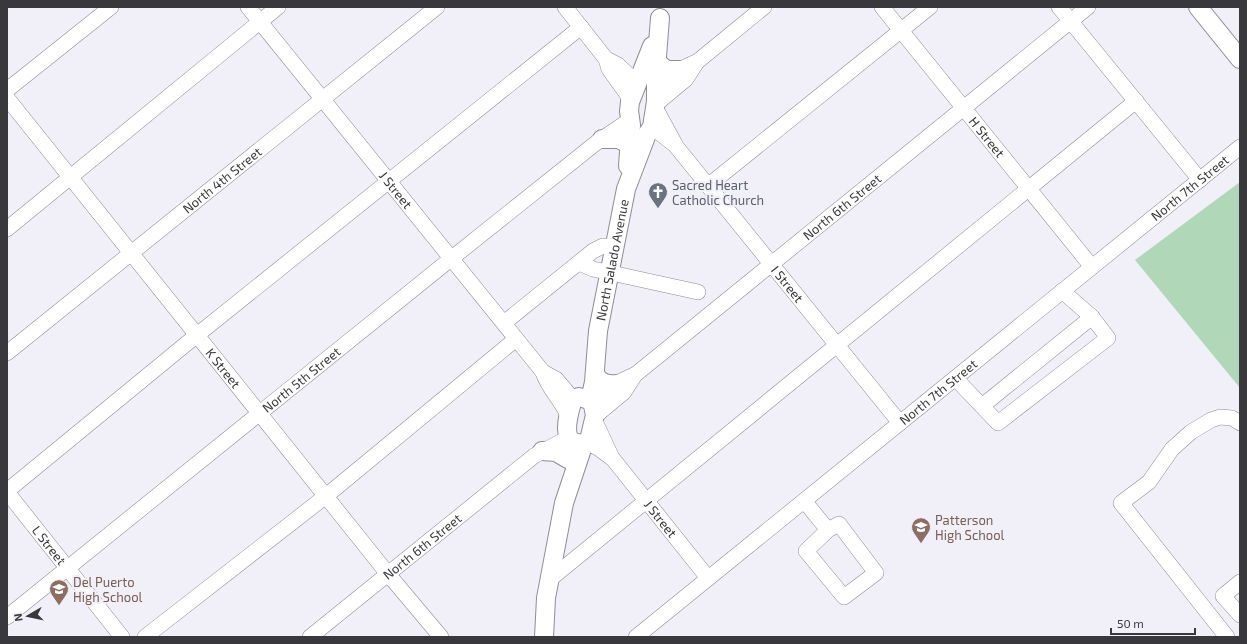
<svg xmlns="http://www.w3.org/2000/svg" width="1247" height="644" font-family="'Exo 2',sans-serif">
	<rect width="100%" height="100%" fill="#f1eff8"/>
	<path fill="#b0d8b8" d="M1240,182V388L1135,260Z"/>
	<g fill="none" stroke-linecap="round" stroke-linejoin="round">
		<g stroke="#8e8c94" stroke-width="16">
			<g id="minor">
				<path id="s1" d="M248,7L543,372C548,389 562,400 568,416"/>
				<path d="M565,7L606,59L609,69L627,94L630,102"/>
				<path id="s2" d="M882,7L1092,267"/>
				<path d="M1059,7L1200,180"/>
				<path d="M606,59L618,65L637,83"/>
				<path d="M656,88L683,68L698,61L764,7"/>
				<path d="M7,90L111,7"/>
				<path id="s3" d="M7,98L388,574L441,637"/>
				<path d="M656,104L686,79L697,62"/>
				<path d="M656,109L675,144"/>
				<path id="s4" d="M652,127L675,145L900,423"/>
				<path d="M709,185L930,7"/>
				<path d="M7,229L278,7"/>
				<path d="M579,263L593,269L698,292"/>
				<path d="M504,323L593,251L603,246L614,247"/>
				<path id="s5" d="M7,353L437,7"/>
				<path d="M543,372L556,379L573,399"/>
				<path d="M956,379L998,423L1108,338L1092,317L1062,291"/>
				<path id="s6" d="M592,401L621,381L636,374L1088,7"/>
				<path d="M982,406L1092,317"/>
				<path d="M594,417L624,392L635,375"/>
				<path d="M594,419L612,458"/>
				<path id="s7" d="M587,443L598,448L613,459L708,578"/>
				<path d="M7,491L197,335L581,27"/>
				<path id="s8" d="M7,492L122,637"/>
				<path d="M805,502L828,530L806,551L844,597L876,573L839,524L828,530"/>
				<path d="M549,580L1136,101"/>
				<path d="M1240,582L1223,596L1240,615"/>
				<path id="s9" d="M7,617L452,258L596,143L630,120"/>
				<path d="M145,637L326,496L516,339"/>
				<path id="s10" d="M310,637L534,456L568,438"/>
				<path id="s11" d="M636,637L1240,147"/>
				<path d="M1227,637L1121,503L1149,482L1172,449L1191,432L1211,420L1220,417L1232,418L1240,423"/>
			</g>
		</g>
		<g stroke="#8e8c94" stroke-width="20">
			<g id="major">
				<path d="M1198,7L1240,59"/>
				<path d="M656,61L666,70H679"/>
				<path d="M602,139H619L630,145"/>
				<path d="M628,166L631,125L629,111L630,102L652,46"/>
				<path d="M595,374C600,383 607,385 617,384"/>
				<path d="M579,397L592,401L595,415L589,440L587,443C580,444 575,444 570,440C563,429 570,410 573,399Z"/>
				<path id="s12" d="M590,400L594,382L598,331L626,189L647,134L652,127L656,101V69L660,18"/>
				<path d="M542,451L556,452L568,459"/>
				<path d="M544,637L546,598L564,503L584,443"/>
			</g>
		</g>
		<use href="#minor" stroke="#fff" stroke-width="15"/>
		<use href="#major" stroke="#fff" stroke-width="18"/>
	</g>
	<defs>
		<g id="church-pin" transform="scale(1)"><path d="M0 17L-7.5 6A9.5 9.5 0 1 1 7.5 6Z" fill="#6b7280" stroke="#f1eff8"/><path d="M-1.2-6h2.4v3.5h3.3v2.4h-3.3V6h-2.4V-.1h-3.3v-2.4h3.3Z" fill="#fff"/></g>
		<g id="school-pin" transform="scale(1)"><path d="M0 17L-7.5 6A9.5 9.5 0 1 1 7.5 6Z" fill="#8d6e63" stroke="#f1eff8"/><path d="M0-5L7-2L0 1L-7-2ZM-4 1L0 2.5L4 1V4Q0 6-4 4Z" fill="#fff"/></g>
	</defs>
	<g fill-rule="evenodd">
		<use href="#church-pin" x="658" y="192"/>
		<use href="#school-pin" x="921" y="527"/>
		<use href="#school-pin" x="59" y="589"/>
	</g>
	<g text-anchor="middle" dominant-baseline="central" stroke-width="4" stroke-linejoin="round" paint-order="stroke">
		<g font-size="13" fill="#39383c" stroke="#f1eff8">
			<text stroke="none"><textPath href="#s2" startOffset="167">H Street</textPath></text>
			<text stroke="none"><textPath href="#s5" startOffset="276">North 4th Street</textPath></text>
			<text stroke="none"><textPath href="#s11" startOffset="713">North 7th Street</textPath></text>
			<text stroke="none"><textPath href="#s1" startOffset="235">J Street</textPath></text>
			<text stroke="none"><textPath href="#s6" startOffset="317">North 6th Street</textPath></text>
			<text stroke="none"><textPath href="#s12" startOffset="142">North Salado Avenue</textPath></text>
			<text stroke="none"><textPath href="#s4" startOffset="208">I Street</textPath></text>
			<text stroke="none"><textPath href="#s3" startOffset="346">K Street</textPath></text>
			<text stroke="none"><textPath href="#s9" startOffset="378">North 5th Street</textPath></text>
			<text stroke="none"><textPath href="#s11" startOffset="389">North 7th Street</textPath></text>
			<text stroke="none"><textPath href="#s7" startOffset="107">J Street</textPath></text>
			<text stroke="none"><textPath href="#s8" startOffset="68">L Street</textPath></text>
			<text stroke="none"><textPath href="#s10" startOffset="144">North 6th Street</textPath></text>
		</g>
		<g font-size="13" fill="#5b616d" stroke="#f1eff8" text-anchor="start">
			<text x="672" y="185">Sacred Heart<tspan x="672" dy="15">Catholic Church</tspan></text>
		</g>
		<g font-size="13" fill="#785e54" stroke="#f1eff8" text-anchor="start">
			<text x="935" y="520">Patterson<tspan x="935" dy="15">High School</tspan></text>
			<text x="73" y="582">Del Puerto<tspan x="73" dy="15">High School</tspan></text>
		</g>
	</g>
	<rect width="1247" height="644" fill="none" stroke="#39383c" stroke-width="16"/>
	<g transform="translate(28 616) rotate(261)" stroke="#f1eff8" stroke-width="3" paint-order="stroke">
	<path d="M0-3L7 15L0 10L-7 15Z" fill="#39383c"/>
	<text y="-6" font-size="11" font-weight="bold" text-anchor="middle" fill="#39383c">N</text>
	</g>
	<path d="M1111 628v6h84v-6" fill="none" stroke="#39383c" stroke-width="2"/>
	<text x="1117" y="628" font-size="12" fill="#39383c" stroke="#f1eff8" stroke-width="3" paint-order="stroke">50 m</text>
</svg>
